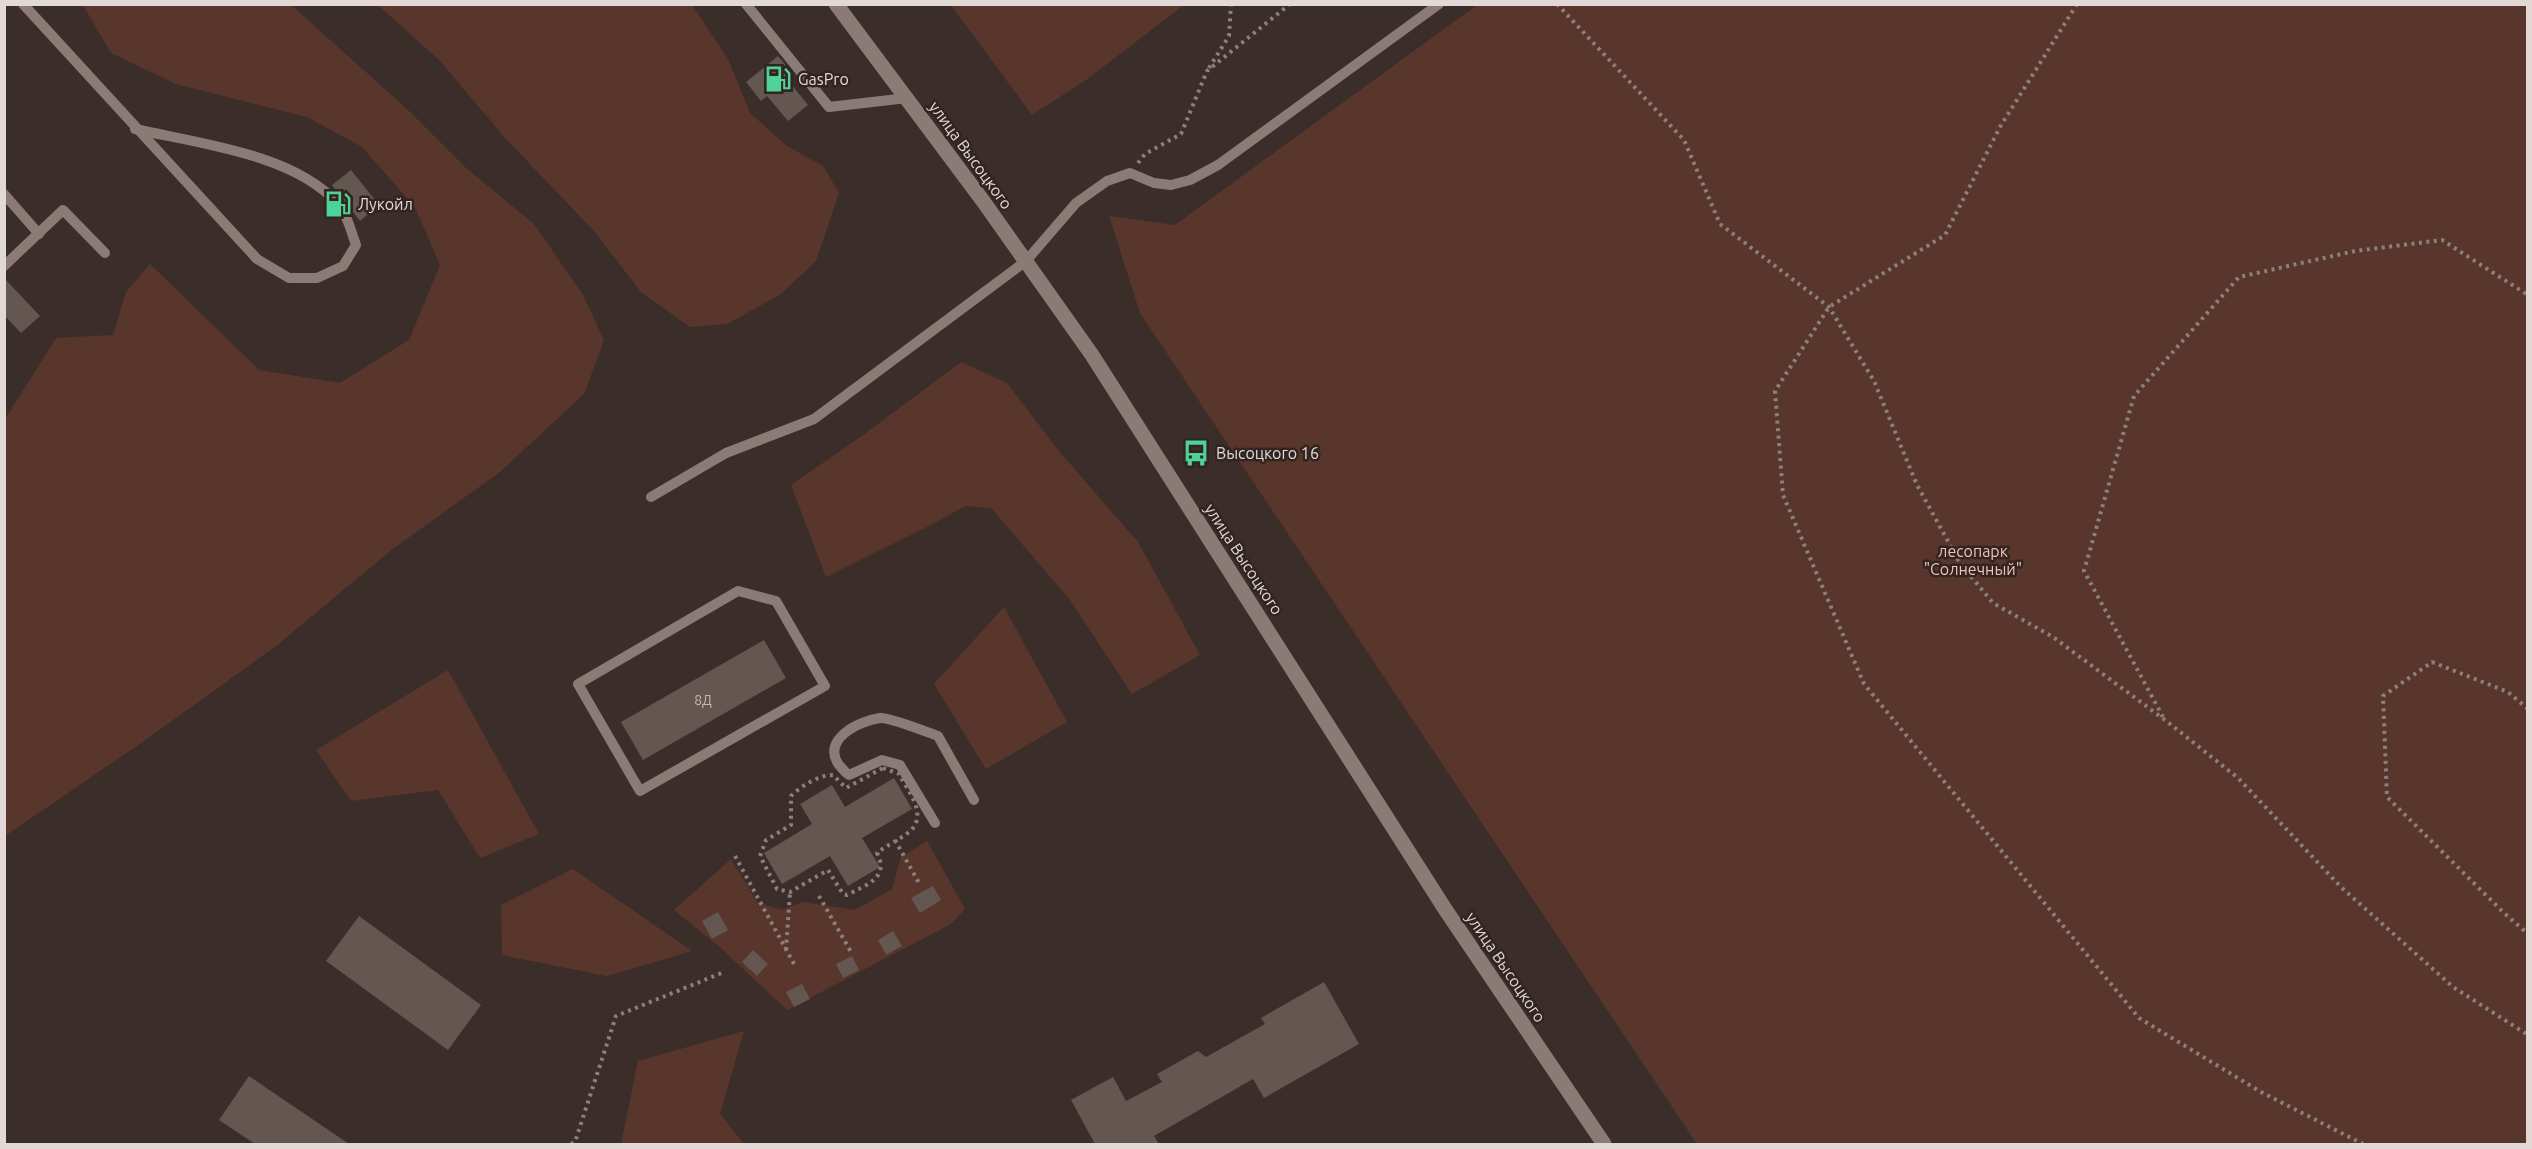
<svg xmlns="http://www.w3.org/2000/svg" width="2532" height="1149" font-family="Ubuntu,sans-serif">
	<rect width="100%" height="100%" fill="#3b2e2a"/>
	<g fill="#59362c">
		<path d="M83,5H291L406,108L466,168L534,224L583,295L604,340L584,394L500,472L394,548L276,646L144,741L5,836V419L56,338L113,335L126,292L150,264L259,370L340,383L409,340L440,265L415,207L362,147L307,117L176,84L111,53Z"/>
		<path d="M378,5H692L728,59L750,113L787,146L823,166L839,193L816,261L781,294L727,324L690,327L641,292L594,231L507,140L439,60Z"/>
		<path d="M951,5H1184L1086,80L1032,115Z"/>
		<path d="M1477,5H2527V1144H1697L1140,313L1109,216L1175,225Z"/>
		<path d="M961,362L1007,383L1058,450L1138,542L1200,655L1132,694L1070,600L991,508L965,506L933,524L826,577L791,485L859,438Z"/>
		<path d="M1004,607L1067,722L986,769L934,684Z"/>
		<path d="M448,670L539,834L480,858L438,790L351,801L316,750Z"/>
		<path d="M927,841L965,909L951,924L787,1010L722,949L674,910L731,859L758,903L782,910L803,902L855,910L892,889L901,857Z"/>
		<path d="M573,869L692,951L607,976L502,955L501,905Z"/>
		<path d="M744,1031L720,1114L744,1144H621L638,1061Z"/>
	</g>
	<g fill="#645651">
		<path d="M778,56L793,74L787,79L808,105L788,121L767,96L761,101L746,82Z"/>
		<path d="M351,170L379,205L360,221L332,185Z"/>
		<path d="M4,278L40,316L21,333L4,315Z"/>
		<path d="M764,640L786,678L643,760L621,722Z"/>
		<path d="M894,778L912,809L862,838L880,867L848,886L830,856L782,884L764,853L812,824L800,804L832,785L845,807Z"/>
		<path d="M933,886L941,900L920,913L911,898Z"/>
		<path d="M718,912L728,930L712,939L702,921Z"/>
		<path d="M359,916L481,1005L448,1050L326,961Z"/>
		<path d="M893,931L902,946L886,955L878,940Z"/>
		<path d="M753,950L768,964L757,976L742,962Z"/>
		<path d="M852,956L859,970L843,978L836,964Z"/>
		<path d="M1324,982L1359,1044L1264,1098L1253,1079L1154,1136L1159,1144H1095L1071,1100L1113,1077L1126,1101L1162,1082L1157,1074L1198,1051L1206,1057L1265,1024L1261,1018Z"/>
		<path d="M802,984L810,999L794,1007L786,992Z"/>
		<path d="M249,1076L349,1144H255L219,1120Z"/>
	</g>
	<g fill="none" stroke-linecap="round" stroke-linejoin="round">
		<g stroke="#8b807d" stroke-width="4" stroke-dasharray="3 4.5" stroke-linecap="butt">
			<path d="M1557,4L1684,140L1720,224L1829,307L1874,381L1917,485L1960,563L1993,603L2053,637L2165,720L2238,778L2341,887L2453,987L2528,1035"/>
			<path d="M2077,4L2000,127L1945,235L1829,307L1775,391L1783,495L1864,684L2139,1018L2261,1092L2363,1144"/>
			<path d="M1209,68L1229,36L1231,4"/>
			<path d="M1138,163L1145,154L1181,134L1207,71L1290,4"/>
			<path d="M2528,709L2508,692L2432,662L2383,696L2387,797L2503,912L2528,934"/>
			<path d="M2163,717L2084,571L2134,396L2239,277L2355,251L2442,240L2528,295"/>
			<path d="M883,768L899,774C908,791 929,816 909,832C899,840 887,845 877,853C890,878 866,885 847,895L843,894L828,870L790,892L777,889L760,856L766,840L791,825V796C801,786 819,775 833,775L846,788Z"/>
			<path d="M895,840L919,883"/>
			<path d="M735,856L794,964"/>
			<path d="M819,896L851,952"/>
			<path d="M786,950L790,892"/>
			<path d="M571,1144L575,1142L616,1016L724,972"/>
		</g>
		<g stroke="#8b7b77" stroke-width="10">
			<path d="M23,4L257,259L289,278H317L343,266L356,245C351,231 347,214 337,203C294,154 197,143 135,129"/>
			<path d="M746,4L829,107L907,98"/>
			<path d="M4,194L39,234"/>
			<path d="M4,266L63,210L105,253"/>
			<path d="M651,497L726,453L814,419L1026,261L1076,203L1107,181L1130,173L1154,183L1171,185L1190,180L1218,165L1439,4"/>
			<path d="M738,591L776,601L825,686L640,791L578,684Z"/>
			<path d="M935,823L900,765L882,760L849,775C844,772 843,769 839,765C821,740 858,721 880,718C889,717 927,732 938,736L974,800"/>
		</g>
		<path stroke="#8b7b77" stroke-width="15" d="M836,4L983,201L1092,355L1445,909L1604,1144"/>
	</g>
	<defs>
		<g id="fuel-bare" transform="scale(2.07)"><path d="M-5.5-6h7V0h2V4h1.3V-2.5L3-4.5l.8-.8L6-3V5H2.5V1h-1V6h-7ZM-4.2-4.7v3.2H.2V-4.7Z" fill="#4dd39a" stroke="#312421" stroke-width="2.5" paint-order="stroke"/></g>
		<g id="bus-bare" transform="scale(2.07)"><path d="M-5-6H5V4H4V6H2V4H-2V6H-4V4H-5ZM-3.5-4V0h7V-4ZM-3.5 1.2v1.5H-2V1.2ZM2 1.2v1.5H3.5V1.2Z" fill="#4dd39a" stroke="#312421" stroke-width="2.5" paint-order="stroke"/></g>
	</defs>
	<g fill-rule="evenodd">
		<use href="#fuel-bare" x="778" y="79"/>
		<use href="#fuel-bare" x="338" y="204"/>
		<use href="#bus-bare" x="1196" y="453"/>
	</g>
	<g text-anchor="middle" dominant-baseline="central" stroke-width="5" stroke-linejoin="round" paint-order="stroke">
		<g font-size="14" fill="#c2b8b6">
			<text x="703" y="700">8Д</text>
		</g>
		<g font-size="16" fill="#e2d9d7" stroke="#312421" text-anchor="start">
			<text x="798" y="79">GasPro</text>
			<text x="358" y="204">Лукойл</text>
			<text x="1216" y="453">Высоцкого 16</text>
		</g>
		<g font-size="16" fill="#e2d9d7" stroke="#312421">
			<text transform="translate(971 155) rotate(54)">улица Высоцкого</text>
			<text transform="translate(1244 559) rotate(57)">улица Высоцкого</text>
			<text transform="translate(1506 967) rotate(56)">улица Высоцкого</text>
		</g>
		<g font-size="16" fill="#f5c0b1" stroke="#312421">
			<text x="1973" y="551">лесопарк<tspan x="1973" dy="18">"Солнечный"</tspan></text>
		</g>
	</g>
	<rect width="2532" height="1149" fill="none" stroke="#e2d9d7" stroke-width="12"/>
</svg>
